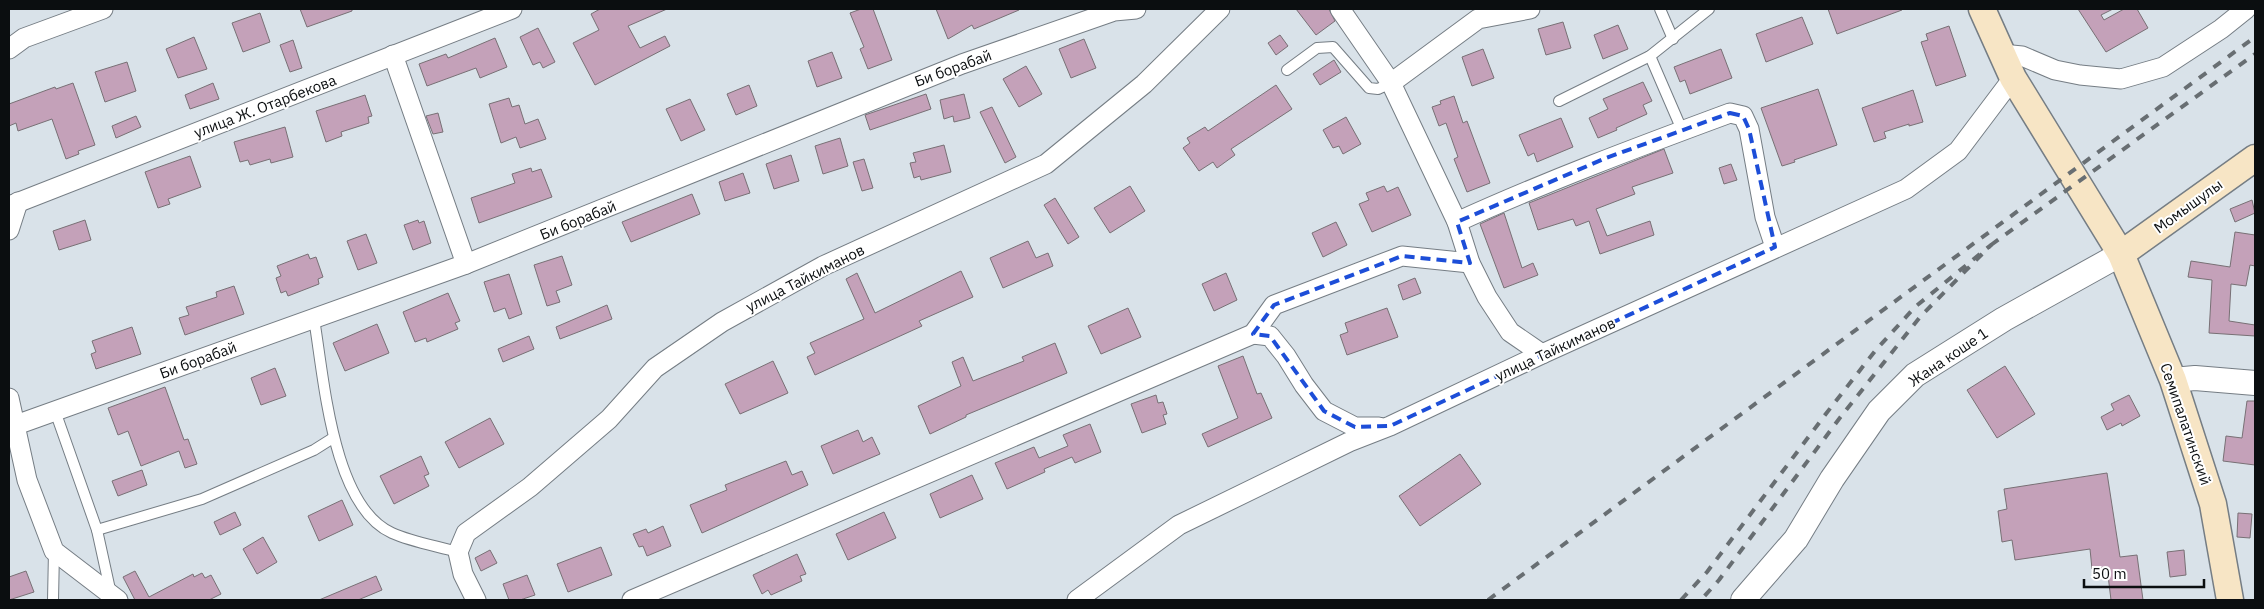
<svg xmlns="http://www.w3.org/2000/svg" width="2264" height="609" font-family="'IBM Plex Sans',sans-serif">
	<rect width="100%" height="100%" fill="#d9e2e9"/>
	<g fill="#c4a1b9" stroke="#787075">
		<path d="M300,9H352V11L307,27Z"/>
		<path d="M600,9H667L628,26L640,48L665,36L670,46L595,85L573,43L599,30L591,14Z"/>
		<path d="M861,9H873L892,60L868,69L860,49L864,47L850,13Z"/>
		<path d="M936,9H1019V10L974,29L972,25L948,39Z"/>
		<path d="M1296,9H1329L1335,21L1316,35Z"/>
		<path d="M1828,9H1901L1902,10L1837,34Z"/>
		<path d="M2078,9H2113L2101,15L2104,20L2124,9H2137L2148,28L2106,52Z"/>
		<path d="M260,13L270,42L243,52L232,23Z"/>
		<path d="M1802,17L1813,44L1766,62L1756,34Z"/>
		<path d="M1563,22L1571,48L1546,55L1538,29Z"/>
		<path d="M1618,25L1628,49L1603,59L1594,35Z"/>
		<path d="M1949,26L1966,76L1936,86L1921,42L1928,40L1926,34Z"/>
		<path d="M538,28L555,62L543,68L540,62L533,65L520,37Z"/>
		<path d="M1280,35L1288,46L1276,55L1268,43Z"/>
		<path d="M194,37L207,69L178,78L166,49Z"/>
		<path d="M495,38L507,67L480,78L476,68L427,86L419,64L446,54L448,58Z"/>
		<path d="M1084,39L1096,68L1071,78L1059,49Z"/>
		<path d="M293,40L302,68L290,72L280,45Z"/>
		<path d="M1483,49L1494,78L1472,86L1462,57Z"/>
		<path d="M1721,49L1732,78L1690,94L1685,80L1680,82L1674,67Z"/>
		<path d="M832,52L842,78L817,87L808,61Z"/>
		<path d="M1334,60L1341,72L1320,85L1313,74Z"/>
		<path d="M127,62L136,91L105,102L95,72Z"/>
		<path d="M1026,66L1042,94L1019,107L1003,79Z"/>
		<path d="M1643,82L1652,101L1643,105L1647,114L1616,128L1617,130L1598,138L1589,118L1608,109L1603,99Z"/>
		<path d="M73,83L95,145L78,151L79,154L66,159L52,119L18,131L16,123L9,126V104L55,87L56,89Z"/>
		<path d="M213,83L219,99L190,109L185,95Z"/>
		<path d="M749,85L757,106L736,115L727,94Z"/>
		<path d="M1276,85L1292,109L1231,149L1235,155L1217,168L1213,162L1199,171L1183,148L1190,143L1187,138L1205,127L1208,131Z"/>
		<path d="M1818,89L1837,145L1794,160L1795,162L1782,166L1761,108Z"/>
		<path d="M1913,90L1923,122L1909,126V124L1884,132L1886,138L1874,142L1862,108Z"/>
		<path d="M926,94L931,109L870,130L865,115Z"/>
		<path d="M964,94L970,118L954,122L953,116L944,119L940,100Z"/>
		<path d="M365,95L372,116L368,117L369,123L341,132L342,136L326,142L316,111Z"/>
		<path d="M1454,96L1463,123L1467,121L1490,183L1467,192L1454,159L1458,157L1446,123L1439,126L1432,107L1441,104L1440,101Z"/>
		<path d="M509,98L512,107L519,105L525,124L538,119L546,139L520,148L516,137L501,143L489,104Z"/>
		<path d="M690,99L705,130L681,141L666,109Z"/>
		<path d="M992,107L1016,157L1005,163L980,112Z"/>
		<path d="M438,113L443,132L433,134L426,116Z"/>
		<path d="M136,116L141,127L116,138L112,126Z"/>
		<path d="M1346,117L1361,144L1343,154L1339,146L1333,148L1323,130Z"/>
		<path d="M1561,118L1573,147L1537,162L1534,153L1528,156L1519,135Z"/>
		<path d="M285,127L293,157L271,163L270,159L250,165L248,160L240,162L234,142Z"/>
		<path d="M840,138L848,166L823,174L815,146Z"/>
		<path d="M944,145L951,172L921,180L920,176L914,178L910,163L916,162L913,153Z"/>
		<path d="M1664,149L1673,173L1632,187L1635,194L1596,209L1607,236L1650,221L1654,235L1600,254L1589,221L1576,226L1573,219L1538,230L1529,203Z"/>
		<path d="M791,155L799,181L774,189L766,164Z"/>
		<path d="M190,156L201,187L168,199L170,204L158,208L145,172Z"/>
		<path d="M864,159L873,188L862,191L853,162Z"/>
		<path d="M1731,164L1737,180L1724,184L1719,168Z"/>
		<path d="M531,168L532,172L541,169L552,197L479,223L471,198L515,183L512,174Z"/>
		<path d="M743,173L750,193L725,201L719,182Z"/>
		<path d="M1130,186L1145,211L1110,233L1094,208Z"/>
		<path d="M1384,186L1387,192L1398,187L1411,215L1372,232L1359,204L1369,200L1366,193Z"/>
		<path d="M692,194L700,214L631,242L622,222Z"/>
		<path d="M1055,198L1079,237L1068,244L1044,205Z"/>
		<path d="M2252,200L2255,213L2235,222L2230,209Z"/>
		<path d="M1504,213L1522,268L1533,263L1538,275L1504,288L1480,224Z"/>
		<path d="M85,220L91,240L59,250L53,231Z"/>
		<path d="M418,220L419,223L424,221L431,243L413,250L404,225Z"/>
		<path d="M1336,222L1347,245L1323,257L1312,233Z"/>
		<path d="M2235,232L2255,235V266L2250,265L2246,286L2231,284L2229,321L2255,325V336L2209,333L2212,280L2188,277L2191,261L2230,267Z"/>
		<path d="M366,234L377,263L358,270L347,241Z"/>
		<path d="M1028,241L1036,258L1048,253L1053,266L1003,288L990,258Z"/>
		<path d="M308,254L310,259L316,257L323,277L318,279L319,284L288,296L286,291L281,293L276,278L281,276L277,266Z"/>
		<path d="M562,256L572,285L556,291L560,302L547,306L534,265Z"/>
		<path d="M961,271L973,297L919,321L922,326L815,375L807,357L815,353L810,343L864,319L846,279L857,273L875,313Z"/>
		<path d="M1226,273L1237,300L1214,311L1202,284Z"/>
		<path d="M509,274L522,314L509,319L505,308L494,312L484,282Z"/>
		<path d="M1415,278L1421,293L1403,300L1398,285Z"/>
		<path d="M234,286L244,314L185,335L179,318L189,315L186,307L217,297L216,292Z"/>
		<path d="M448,293L460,321L455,323L458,329L427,342L426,338L415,342L403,312Z"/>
		<path d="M607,305L612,319L560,339L556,327Z"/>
		<path d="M1128,308L1141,337L1101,354L1088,326Z"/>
		<path d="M1387,308L1398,337L1347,355L1340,335L1348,332L1345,323Z"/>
		<path d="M377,324L389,353L345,371L333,343Z"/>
		<path d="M132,327L141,354L96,369L91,354L96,352L92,341Z"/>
		<path d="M529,336L534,349L503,362L498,349Z"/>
		<path d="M1055,343L1067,373L966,415V417L930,434L918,406L961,386L952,362L963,357L973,381L1024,361L1022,357Z"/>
		<path d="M1243,356L1257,394L1261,393L1272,418L1208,447L1202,434L1238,418L1218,366Z"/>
		<path d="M773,361L788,393L740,414L725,384Z"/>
		<path d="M2005,366L2035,414L1997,438L1967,390Z"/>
		<path d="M275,368L286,396L261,405L251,378Z"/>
		<path d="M165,387L184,440L188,439L197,464L185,468L179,451L141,466L128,431L118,435L108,408Z"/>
		<path d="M1156,395L1158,403L1163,402L1167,414L1163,415L1166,424L1142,433L1131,404Z"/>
		<path d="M2129,395L2140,416L2122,426L2121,423L2107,430L2101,417L2114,410L2111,404Z"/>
		<path d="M2247,401H2255V465L2223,461L2226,436L2242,438Z"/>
		<path d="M490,418L504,444L459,468L445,442Z"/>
		<path d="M1090,424L1101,452L1075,463L1072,457L1044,469L1045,472L1007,489L995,463L1034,447L1039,458L1068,446L1063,435Z"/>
		<path d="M858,430L863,442L872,437L880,454L833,474L821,446Z"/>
		<path d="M1460,454L1481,484L1420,526L1399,496Z"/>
		<path d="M421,456L429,474L424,476L429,486L394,504L380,476Z"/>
		<path d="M786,461L792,475L802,471L808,485L702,533L690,505L727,490L725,485Z"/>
		<path d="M142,470L147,485L118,496L112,481Z"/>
		<path d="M2107,473L2120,557L2137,555L2143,600H2111L2107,567L2092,569L2090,549L2015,560L2012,540L2002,542L1998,511L2007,509L2004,489Z"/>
		<path d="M972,475L983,499L940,518L930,494Z"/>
		<path d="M342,500L353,525L319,541L308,516Z"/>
		<path d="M235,512L241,525L220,535L214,522Z"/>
		<path d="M884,512L896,538L848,560L836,534Z"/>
		<path d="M2238,513L2252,514L2250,538L2237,537Z"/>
		<path d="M663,526L671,546L647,556L643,546L639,547L633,534L646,529L648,533Z"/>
		<path d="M263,537L277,562L257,574L243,549Z"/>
		<path d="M601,547L612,575L568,592L557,564Z"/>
		<path d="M490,550L497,563L481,571L475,558Z"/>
		<path d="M2184,550L2186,575L2170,577L2167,552Z"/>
		<path d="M797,554L806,574L800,576L802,581L771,595L768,590L762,594L753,575Z"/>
		<path d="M26,571L34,592L9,600V577Z"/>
		<path d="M135,571L149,597L193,574L194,577L202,573L205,578L211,575L221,594L209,600H135L123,577Z"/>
		<path d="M527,575L535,595L520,600H509L503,584Z"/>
		<path d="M376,576L382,590L358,600H319Z"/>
	</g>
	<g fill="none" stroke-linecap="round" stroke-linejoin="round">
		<g stroke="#757d84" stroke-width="12">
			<g id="service">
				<path d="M1660,9L1673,39"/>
				<path d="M1650,56L1682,130"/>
				<path d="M1287,70L1317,48L1333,47L1369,88L1378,89L1391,83"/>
				<path d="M1559,101L1650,56L1709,9"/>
				<path d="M314,319C324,377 332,506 392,533C412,542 437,546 458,552"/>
				<path d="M55,411L97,530L111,594"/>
				<path d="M97,530L202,499L314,450L333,438"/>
				<path d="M53,600L54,551"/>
			</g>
		</g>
		<g stroke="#757d84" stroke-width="21">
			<g id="minor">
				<path d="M1340,9L1391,83L1457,222L1470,263L1487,297L1510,332L1542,354"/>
				<path d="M9,49L24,38L103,9"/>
				<path d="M2002,54L2022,56L2055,70L2080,75L2121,79L2163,67L2221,29L2246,9"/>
				<path d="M393,55L466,264"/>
				<path d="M1391,83L1478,19L1530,9"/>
				<path d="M9,206L512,9"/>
				<path d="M1457,222C1547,181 1638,147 1730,113L1743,116L1749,129L1765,217L1775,247"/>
				<path d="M9,230L18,202"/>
				<path d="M1253,334L1270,336L1286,356L1304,385L1324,411L1355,427H1379"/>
				<path d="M9,398L27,480L54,551L118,600"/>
				<path d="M16,425L466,264L962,64L1114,11L1136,9"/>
				<path d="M476,600L463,574L458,552L466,533L530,487L609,419L655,368L722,322L823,266L1046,164L1144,84L1220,9"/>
				<path d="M632,600L1253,334L1274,305L1402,256L1470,263"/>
				<path d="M1077,600L1179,525L1349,442L1390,426L1542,354L1906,189L1958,151L2013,78"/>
			</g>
		</g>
		<g stroke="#757d84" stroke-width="26">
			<g id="tertiary">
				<path d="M2173,380L2195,378L2255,383"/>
				<path d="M1743,600L1796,539L1832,479L1879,411L1915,375L2004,319L2121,254"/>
			</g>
		</g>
		<g stroke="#757d84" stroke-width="29">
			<g id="secondary">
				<path d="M1982,9L2013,78L2121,254L2173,380L2213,504L2230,600"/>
				<path d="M2121,254L2255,158"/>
			</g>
		</g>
		<use href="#service" stroke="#fff" stroke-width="10"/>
		<use href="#minor" stroke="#fff" stroke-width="19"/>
		<use href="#tertiary" stroke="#fff" stroke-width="24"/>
		<use href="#secondary" stroke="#f7e5c5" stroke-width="26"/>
		<g stroke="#686e72" stroke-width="4" stroke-dasharray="9 9" stroke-linecap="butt">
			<path d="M1991,245L2255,54"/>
			<path d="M1488,600L2255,37"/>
			<path d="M1681,600L1707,572L1825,415L1875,351L1915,307L1991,245L1920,317L1839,419L1719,580L1701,600"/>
		</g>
	</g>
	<path fill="none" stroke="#1d4ed8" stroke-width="4" stroke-dasharray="10 6" stroke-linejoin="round" d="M1730,113L1743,116L1749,129L1775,247L1390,426L1355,427L1324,411L1270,336L1253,334L1274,305L1402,256L1470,263L1457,222L1606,158Z"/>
	<g text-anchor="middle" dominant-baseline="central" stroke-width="4" stroke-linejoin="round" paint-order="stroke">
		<g font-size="15" fill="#0b0e10" stroke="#fff">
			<text transform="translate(953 68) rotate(-20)">Би борабай</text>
			<text transform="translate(265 106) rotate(-21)">улица Ж. Отарбекова</text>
			<text transform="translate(2188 206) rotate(-36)">Момышулы</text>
			<text transform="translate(578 220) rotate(-22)">Би борабай</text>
			<text transform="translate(805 278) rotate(-27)">улица Тайкиманов</text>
			<text transform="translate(1555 349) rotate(-25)">улица Тайкиманов</text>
			<text transform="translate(1948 357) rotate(-34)">Жана коше 1</text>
			<text transform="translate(198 360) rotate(-20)">Би борабай</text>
			<text transform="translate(2186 424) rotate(71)">Семипалатинский</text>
		</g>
	</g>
	<rect width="2264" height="609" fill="none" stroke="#0b0e10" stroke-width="20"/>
	<path d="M2084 579v8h120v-8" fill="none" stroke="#0b0e10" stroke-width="2.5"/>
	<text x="2092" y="579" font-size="15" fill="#0b0e10" stroke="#ffffff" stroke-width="4" paint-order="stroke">50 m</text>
</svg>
